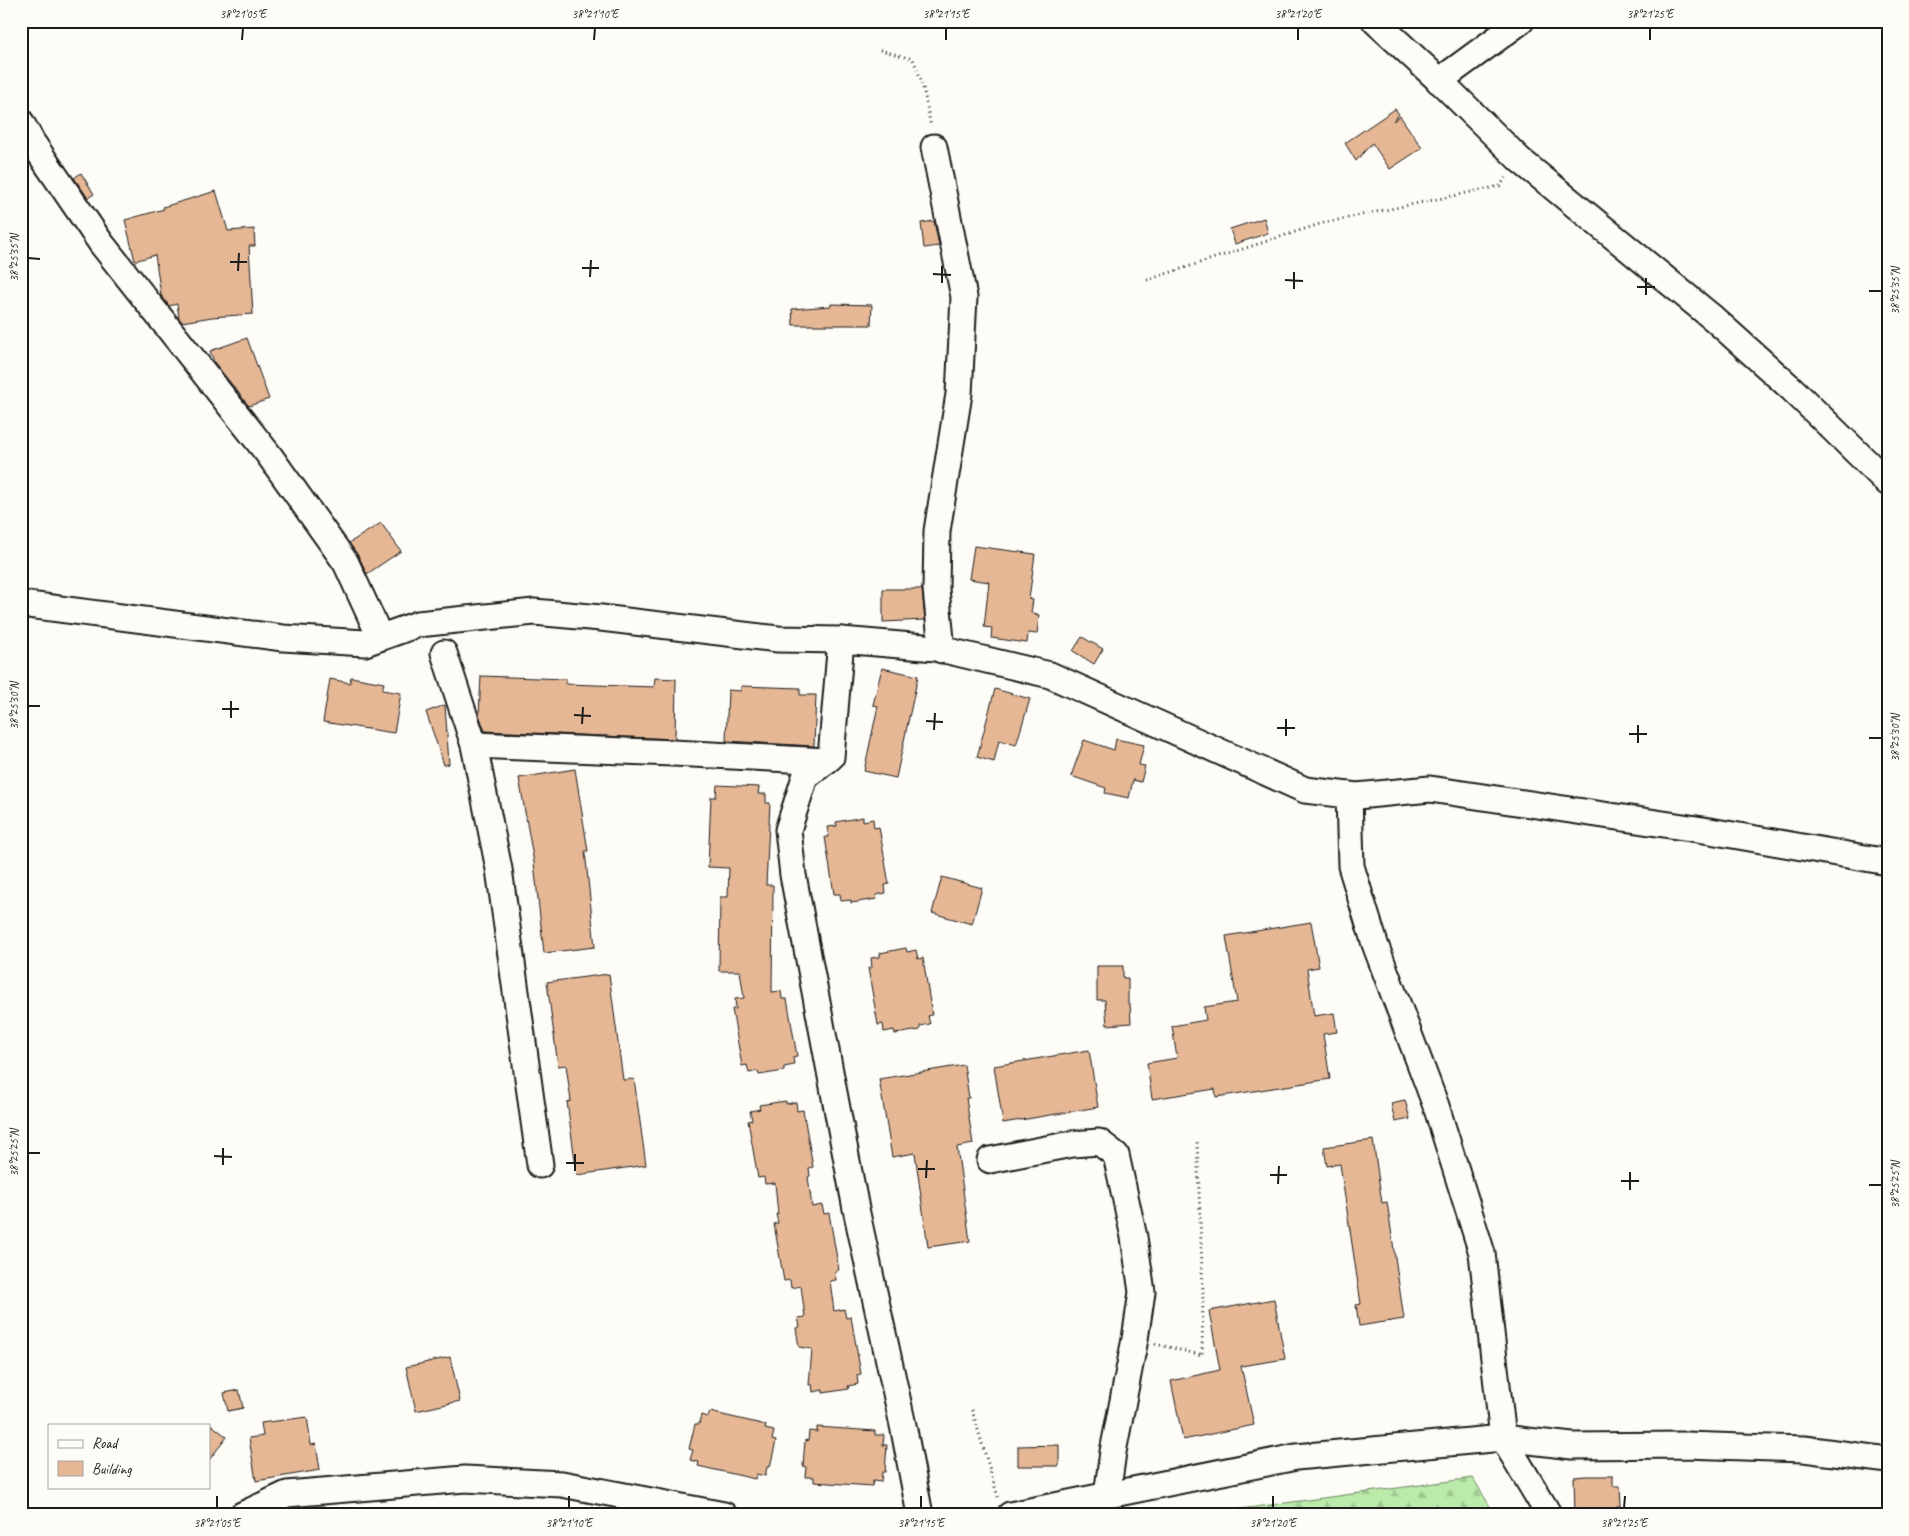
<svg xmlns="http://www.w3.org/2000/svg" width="1909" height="1536" font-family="Caveat,sans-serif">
	<defs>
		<pattern id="forest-firs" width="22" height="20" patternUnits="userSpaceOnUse" patternTransform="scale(1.25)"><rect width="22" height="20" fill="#bbebaa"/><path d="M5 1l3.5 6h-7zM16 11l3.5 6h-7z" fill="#a0c992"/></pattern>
	</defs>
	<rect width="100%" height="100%" fill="#fdfcf7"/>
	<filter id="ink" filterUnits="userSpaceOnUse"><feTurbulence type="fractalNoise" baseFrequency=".02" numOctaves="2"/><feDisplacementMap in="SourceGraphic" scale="10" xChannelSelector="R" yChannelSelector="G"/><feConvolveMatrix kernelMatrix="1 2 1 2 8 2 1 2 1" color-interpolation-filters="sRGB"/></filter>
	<g filter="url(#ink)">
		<path fill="url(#forest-firs)" stroke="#6c8463" d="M1473,1478L1495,1515H1195Z"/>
		<g fill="#e5b795" stroke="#1c1c1c">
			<path d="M1395,109L1399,114L1393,121L1400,116L1422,148L1390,169L1372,143L1356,161L1345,143Z"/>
			<path d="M81,173L94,194L88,198L74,178Z"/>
			<path d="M216,191L228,231L254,229L255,246H249L253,314L212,317L182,322L179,318L177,304L169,306L161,295L155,255L135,261L125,220L164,209L163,207Z"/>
			<path d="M1264,218L1268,233L1235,244L1230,229Z"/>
			<path d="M934,221L939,246L924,248L921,223Z"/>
			<path d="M831,304L872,305L871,325H793L792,309L831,306Z"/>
			<path d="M247,338L269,399L249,406L214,362L210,351Z"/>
			<path d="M381,523L401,551L367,574L359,557L349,543Z"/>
			<path d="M974,546L1035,554L1029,599L1033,600L1031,613L1039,615L1037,634L1028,633L1027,643L991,638L992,628L984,627L989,582L969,579Z"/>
			<path d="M883,589H922L925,620L883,622Z"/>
			<path d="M1082,637L1103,649L1094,664L1073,651Z"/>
			<path d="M882,668L918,676L896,778L864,771L878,706L873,705Z"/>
			<path d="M481,676L566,679V684L654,687L655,678L676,679L675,739L485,731L479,715Z"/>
			<path d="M351,677L384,683L382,690L401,693L394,733L323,722L330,679L350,683Z"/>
			<path d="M741,686L800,688V695H816L814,746L726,741L728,690L741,691Z"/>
			<path d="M995,689L1030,699L1016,745L999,740L994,762L977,757Z"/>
			<path d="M445,705L449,764L444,765L426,712Z"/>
			<path d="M1116,739L1144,745L1139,765L1145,766L1141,782L1133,780L1129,798L1105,793L1106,788L1071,776L1084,740L1114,750Z"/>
			<path d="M575,769L588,851H585L595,947L544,953L534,863L519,778Z"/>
			<path d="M717,785L759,787L758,794H766V803H770L766,885H773L772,992L781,991L782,999H787L797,1056L793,1057L794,1065L784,1067V1071L759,1075L758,1071L749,1073L747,1065L742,1066L732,1009H736L735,999L744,998L740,971H719L720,897H728L729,868L708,867L711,797H716Z"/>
			<path d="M863,817V821L873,819L874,828L879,827L889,884L885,885L886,893L876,895L877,899L851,903V900L841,901L840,894H834L825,837H829L827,827L837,826L836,822Z"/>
			<path d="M942,877L982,888L972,924L932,913Z"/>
			<path d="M1311,922L1319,967L1307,969L1314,1016L1334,1013L1337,1032L1323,1034L1330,1079L1216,1097L1215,1089L1152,1099L1147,1063L1177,1058L1172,1026L1206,1020L1204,1007L1237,1002L1226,936Z"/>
			<path d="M906,948L907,952L916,950L918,959L923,958L932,1015L928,1016L930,1024L920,1026V1030L895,1034L894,1030L884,1032L883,1024L878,1025L868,968H872L871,958L880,957V953Z"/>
			<path d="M1097,966H1123V978H1128V1004H1130L1131,1023L1107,1025L1105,1000H1097Z"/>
			<path d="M609,974L623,1080L634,1079L646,1165L577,1175L567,1102L571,1101L566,1065L558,1066L547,982Z"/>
			<path d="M1089,1050L1098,1107L1003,1123L994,1066Z"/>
			<path d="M964,1065L969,1098H966L973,1144L957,1147L970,1241L928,1247L915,1153L892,1157L879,1079Z"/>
			<path d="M1405,1100L1410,1119L1395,1122L1391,1103Z"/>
			<path d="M786,1101V1104L796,1102L797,1111L803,1110L813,1167L809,1168L810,1176L808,1177L812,1207L822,1205L824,1214L829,1213L839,1270L835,1271L836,1280L830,1281L834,1311L844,1309L846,1318L851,1317L861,1374L857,1375L858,1384L848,1386L849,1389L823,1393V1390L813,1392L812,1384L809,1385L812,1349L799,1347L796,1328L800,1327L798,1318L805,1317L801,1286L791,1288L790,1280L784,1281L774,1224L778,1223L776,1214H778L775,1183L765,1184L764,1177L758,1178L748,1121L752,1120L750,1111L760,1109L759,1105Z"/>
			<path d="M1373,1140L1382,1203L1387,1202L1404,1319L1359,1326L1356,1305L1361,1304L1340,1164L1327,1166L1324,1147Z"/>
			<path d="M1274,1299L1285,1359L1241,1366L1254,1425L1183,1440L1171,1381L1220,1370L1209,1311Z"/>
			<path d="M450,1357L460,1401L416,1411L406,1367Z"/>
			<path d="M239,1390L243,1408L228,1411L224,1393Z"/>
			<path d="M710,1412L766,1425L765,1429L774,1431L772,1440L776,1441L770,1467H767L765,1476L756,1474L755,1479L698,1466L699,1462L690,1460L693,1450L689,1449L695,1424H699L701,1415L708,1417Z"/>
			<path d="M307,1417L311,1445L316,1444L320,1470L256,1481L249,1438L263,1436L261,1423Z"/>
			<path d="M209,1423L227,1437L209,1460Z"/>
			<path d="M817,1427L875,1431V1435H884L883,1445H887L885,1472H882L881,1482L873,1481L872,1486L814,1482V1477H805L806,1467L803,1466L805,1440L808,1441L809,1431L817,1432Z"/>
			<path d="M1059,1445V1466H1018V1446Z"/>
			<path d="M1585,1476H1613V1486H1620L1621,1506H1616V1515H1575L1574,1477Z"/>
		</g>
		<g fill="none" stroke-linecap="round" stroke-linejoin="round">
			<g stroke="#1c1c1c" stroke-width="29">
				<g id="minor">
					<path d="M1375,21L1444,85L1520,160L1713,318L1792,389L1888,483"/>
					<path d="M1439,81L1521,21"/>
					<path d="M21,122L32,142L101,243L269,455L346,563L380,637"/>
					<path d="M934,147L964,297L959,394L937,531L936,589L942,650"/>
					<path d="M21,604L283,638L365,643L418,624L534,612L601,618L778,639L841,640L936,648L1050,675L1305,790L1357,796L1430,789L1710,831L1888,862"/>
					<path d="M841,640L831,757L805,777L788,830L793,875L856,1209L904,1430L920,1515"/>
					<path d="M444,653L474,745L499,869L540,1165"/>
					<path d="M474,745L673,753L826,761"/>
					<path d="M1349,795L1351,866L1375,944L1436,1106L1482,1253L1503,1438L1549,1515"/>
					<path d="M990,1160L1072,1144L1099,1142L1116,1155L1134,1237L1142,1292L1135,1339L1113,1452L1107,1495"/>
					<path d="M242,1515L287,1494L465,1479L562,1484L724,1515"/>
					<path d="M1010,1515L1296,1457L1503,1438L1572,1446L1686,1445L1804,1449L1888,1460"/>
				</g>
			</g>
			<g stroke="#1c1c1c" stroke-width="3" stroke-dasharray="1 4" stroke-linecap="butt">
				<path d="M880,50L913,59L922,82L931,127"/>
				<path d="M1147,280L1323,223L1500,186L1507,176"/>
				<path d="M1155,1344L1202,1355L1203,1293L1197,1141"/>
				<path d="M972,1410L998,1497"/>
			</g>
			<use href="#minor" stroke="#fdfcf7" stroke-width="25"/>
		</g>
	</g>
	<path fill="none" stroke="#1c1c1c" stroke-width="2" d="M242,40L243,28M594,40L595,28M946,40V28M1298,40V28M1650,40V28M28,258L40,259M230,262H247M582,268H599M238,271L239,253M933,274L951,275M590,277L591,260M1285,280L1303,281M942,283V266M1637,287H1655M1294,289V272M1869,291H1882M1646,295V278M28,706H40M222,709H239M574,715L591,716M231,718V701M926,721L943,722M582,724L583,707M1277,728H1295M934,730L935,713M1629,734H1647M1286,736V719M1869,738H1882M1638,743V725M28,1153H40M214,1156L232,1157M566,1163H584M223,1165V1148M918,1169H935M575,1171V1154M1270,1175H1287M926,1178L927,1160M1621,1181H1639M1278,1184L1279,1166M1869,1185H1882M1630,1190V1172M217,1508V1496M569,1508V1496M921,1508V1496M1273,1508V1496M1624,1508L1625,1496"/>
	<rect width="1909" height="1536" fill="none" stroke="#fdfcf7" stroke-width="55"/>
	<rect x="48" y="1424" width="162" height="65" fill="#fdfcf7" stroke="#a3a29f"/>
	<rect x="58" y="1440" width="25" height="8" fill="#fdfcf7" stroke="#a3a29f"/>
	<text x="92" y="1448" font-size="15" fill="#1c1c1c">Road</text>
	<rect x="58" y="1461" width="25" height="15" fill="#e5b795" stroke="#a3a29f"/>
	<text x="92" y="1474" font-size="15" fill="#1c1c1c">Building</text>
	<rect x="28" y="28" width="1854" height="1480" fill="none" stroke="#1c1c1c" stroke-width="2"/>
	<g font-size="12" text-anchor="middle" fill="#1c1c1c">
		<text x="243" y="18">38°21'05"E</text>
		<text x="595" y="18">38°21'10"E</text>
		<text x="946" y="18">38°21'15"E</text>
		<text x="1298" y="18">38°21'20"E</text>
		<text x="1650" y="18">38°21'25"E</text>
		<text transform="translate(14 258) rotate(-90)" y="4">38°25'35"N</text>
		<text transform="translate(1895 291) rotate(-90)" y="4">38°25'35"N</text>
		<text transform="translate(14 706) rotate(-90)" y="4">38°25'30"N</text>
		<text transform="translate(1895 738) rotate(-90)" y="4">38°25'30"N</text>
		<text transform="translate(14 1153) rotate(-90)" y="4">38°25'25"N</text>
		<text transform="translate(1895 1185) rotate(-90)" y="4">38°25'25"N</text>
		<text x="217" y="1527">38°21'05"E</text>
		<text x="569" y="1527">38°21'10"E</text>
		<text x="921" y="1527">38°21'15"E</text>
		<text x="1273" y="1527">38°21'20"E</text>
		<text x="1624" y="1527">38°21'25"E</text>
	</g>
</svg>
